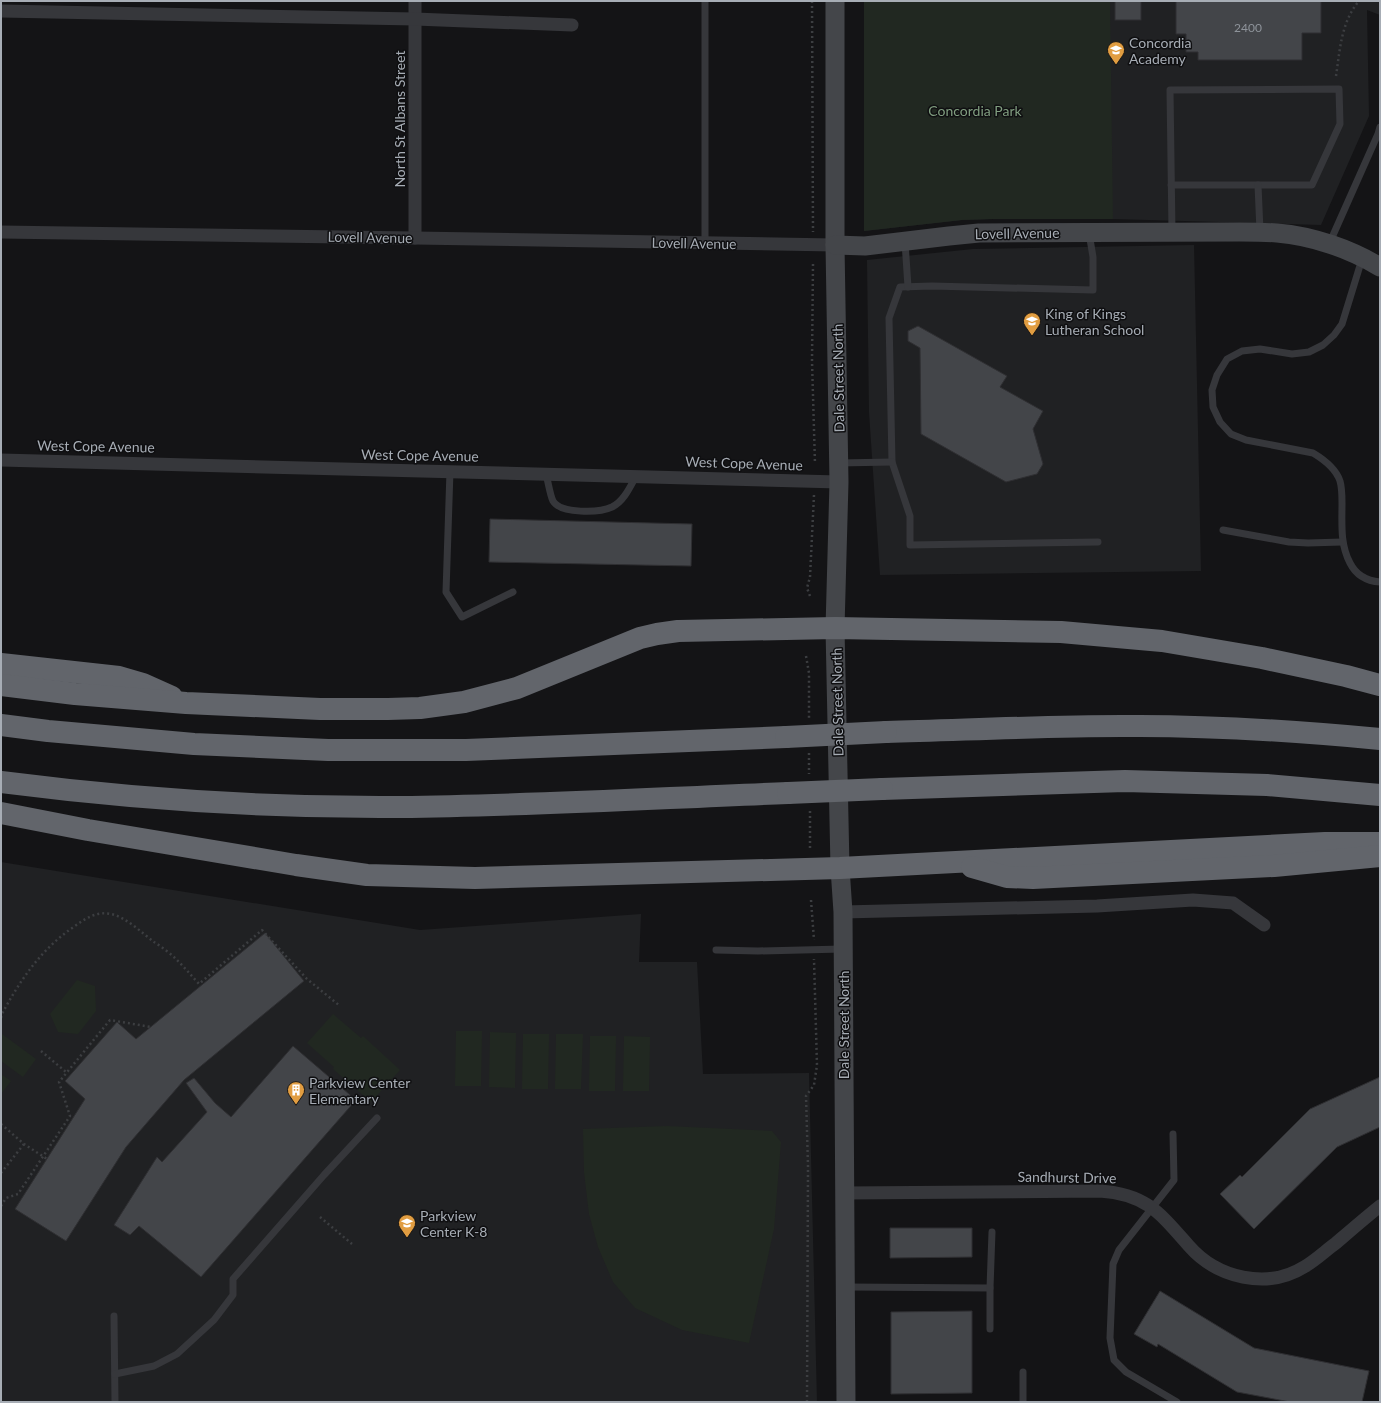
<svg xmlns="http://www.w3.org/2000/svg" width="1381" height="1403" font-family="Lato,sans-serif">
	<rect width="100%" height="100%" fill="#141416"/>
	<g fill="#202123">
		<path d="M864,1H1380V15L1367,10L1369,116L1321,225L1113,219H993L962,220L864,231Z"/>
		<path d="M1194,245L1201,571L880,575L869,412L867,260L973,249Z"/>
		<path d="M1,862L420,930L641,914L639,962H697L703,1074L809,1073L817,1402H1Z"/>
	</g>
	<g fill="#212821">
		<path d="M864,1H1110L1113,219H993L962,220L864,231Z"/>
		<path d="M77,980L95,986L96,1011L78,1034L58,1032L50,1014Z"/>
		<path d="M333,1014L361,1038L363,1036L400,1070L371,1102L333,1069L334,1067L307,1043Z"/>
		<path d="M456,1031H482L481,1086H455Z"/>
		<path d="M490,1032L516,1033L515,1088L489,1087Z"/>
		<path d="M2,1034L36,1059L23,1077L1,1061V1036Z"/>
		<path d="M523,1034H549L548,1089H522Z"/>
		<path d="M556,1034H583L581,1089H555Z"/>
		<path d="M590,1036H616L615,1091H589Z"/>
		<path d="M624,1036L650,1037L649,1091H623Z"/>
		<path d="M1,1074L11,1081L1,1094Z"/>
		<path d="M667,1126L772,1131L781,1142L774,1229L749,1343L682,1330L635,1308L613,1282L598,1247L589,1214L584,1172L583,1129Z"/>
	</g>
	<g fill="#434549" stroke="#2f2f32">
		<rect x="1115" y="1" width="26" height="19"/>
		<path d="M1176,1H1321V33H1302V60H1198V52H1186V34H1176Z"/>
		<path d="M918,326L1007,376L1000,387L1043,411L1033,429L1043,464L1037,474L1006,482L921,434L920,348L908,341V331Z"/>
		<path d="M490,519L692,524L691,566L489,562Z"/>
		<path d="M265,933L304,981L184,1080L126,1147L66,1241L15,1209L85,1099L65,1081L117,1022L136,1039Z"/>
		<path d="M293,1046L356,1100L201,1277L139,1226L130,1235L114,1225L157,1157L162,1162L207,1112L186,1083L194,1078L215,1103L231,1117Z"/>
		<path d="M1380,1077V1127L1337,1147L1254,1229L1220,1194L1240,1175L1242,1177L1310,1109Z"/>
		<path d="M890,1228H972V1257L890,1258Z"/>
		<path d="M1160,1291L1254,1348L1369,1371L1362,1402H1290L1237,1392L1158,1344L1157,1347L1134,1334Z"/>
		<path d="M972,1311V1393L891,1394V1312Z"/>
	</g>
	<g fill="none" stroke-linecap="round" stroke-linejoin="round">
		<g stroke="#3c3e41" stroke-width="2.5" stroke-dasharray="2 3" stroke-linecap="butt">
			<path d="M812,1L813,232"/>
			<path d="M1336,76C1340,50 1341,22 1359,1"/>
			<path d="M813,264L812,361L815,464"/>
			<path d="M810,596L807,588L810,577L814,495"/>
			<path d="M806,656L809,673V718"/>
			<path d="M809,753V774"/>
			<path d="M810,811V851"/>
			<path d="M811,900L814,940"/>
			<path d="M1,1018L2,1014C20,980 42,948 75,926C86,918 97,911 111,914C126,917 142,933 154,942C162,947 170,953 176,959C184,967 191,975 199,984L262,930L307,979L340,1006"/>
			<path d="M41,1051L66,1072"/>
			<path d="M1,1124L24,1144L47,1159"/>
			<path d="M1,1173L24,1144"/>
			<path d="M1,1206L6,1198L18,1194L70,1116L59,1082L110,1020L151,1027"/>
			<path d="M320,1217L352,1244"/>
			<path d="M807,1402L808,1166L806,1096L814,1085L817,1065L814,959"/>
		</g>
		<g stroke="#36373b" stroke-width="7">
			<path d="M705,1V243"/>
			<path d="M1171,185H1312L1340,124L1339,89L1170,90L1172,232"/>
			<path d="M1258,185L1260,231"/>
			<path d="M1089,233L1093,257V290L932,286L900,287L889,318L892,462L910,516V545L1098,542"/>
			<path d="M905,242L908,287"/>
			<path d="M1330,242L1378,134L1380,127"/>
			<path d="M1362,259L1342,324L1334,335L1323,345L1309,352L1292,354L1260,349L1242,351L1227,359L1217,375L1212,390L1213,407L1220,422L1231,434L1246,440L1313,453C1323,459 1336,469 1340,481C1342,488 1342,496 1342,503C1342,524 1340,544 1350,563C1356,575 1367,581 1380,582"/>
			<path d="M839,463L892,462"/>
			<path d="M450,471L446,592L462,617L513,592"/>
			<path d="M546,474C548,481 550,495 553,501C561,514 599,513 612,507C624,501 630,487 636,476"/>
			<path d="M1223,530L1289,542L1308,543L1342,542"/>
			<path d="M716,950L758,951L842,949"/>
			<path d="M1173,1134L1174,1180L1119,1250L1113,1264L1110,1338L1114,1360L1126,1372L1177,1402"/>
			<path d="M847,1287L990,1288"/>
			<path d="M114,1316L115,1402"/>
			<path d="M990,1329V1288L992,1232"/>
			<path d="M1023,1372V1402"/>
			<path d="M115,1374L154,1366L177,1354L214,1320L233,1295V1279L324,1175L377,1118"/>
		</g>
		<g stroke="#36373b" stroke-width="13">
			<path d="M415,1V238"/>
			<path d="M1,11L415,19L572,25"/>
			<path d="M1,232L415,238L835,245"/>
			<path d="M1,460L839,482"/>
			<path d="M843,912L1097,906L1193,900L1233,903L1264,925"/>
			<path d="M844,1193L1100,1191C1146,1194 1160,1213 1189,1246C1217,1278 1267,1290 1304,1267C1316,1260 1325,1251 1336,1243C1350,1231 1365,1218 1380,1206"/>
		</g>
		<g stroke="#44464a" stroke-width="19">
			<path d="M835,1V245L839,482L835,628L840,868L843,912L846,1402"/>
			<path d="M835,245L865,246L949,236L979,233L1240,232C1252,232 1265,232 1277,233C1313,236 1350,249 1380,267"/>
		</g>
		<g stroke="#62656b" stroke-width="22">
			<path d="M1,664L119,677L143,684L172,697"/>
			<path d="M1,685L75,694L186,703L320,709H388L420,708L464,702L517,688L640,638L657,634L678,631L835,628L1061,632L1162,641L1262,658L1346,676L1380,685"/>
			<path d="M1,725L48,731L194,744L328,750H466L786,737"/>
			<path d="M886,732C965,730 1043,726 1122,726C1208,725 1295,731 1380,739"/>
			<path d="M1,782C133,799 267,808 400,807C529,806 658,798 788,793"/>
			<path d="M882,789L1125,781L1267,785L1380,795"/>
			<path d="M1,813L88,830L296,865L367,875L475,878L840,868L1325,843H1380"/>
			<path d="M972,867L1007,877L1033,878L1274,866L1380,856"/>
		</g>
		<g stroke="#62656b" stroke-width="22">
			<path d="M786,737L886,732"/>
			<path d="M788,793L882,789"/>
		</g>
	</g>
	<defs>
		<g id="school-pin" transform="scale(0.9)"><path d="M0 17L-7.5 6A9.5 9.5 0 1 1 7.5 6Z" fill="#e19d41" stroke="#0f0f11"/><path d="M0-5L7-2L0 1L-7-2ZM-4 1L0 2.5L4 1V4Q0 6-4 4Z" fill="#fff"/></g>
		<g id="building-pin" transform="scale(0.9)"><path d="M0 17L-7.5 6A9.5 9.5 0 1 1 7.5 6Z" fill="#e19d41" stroke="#0f0f11"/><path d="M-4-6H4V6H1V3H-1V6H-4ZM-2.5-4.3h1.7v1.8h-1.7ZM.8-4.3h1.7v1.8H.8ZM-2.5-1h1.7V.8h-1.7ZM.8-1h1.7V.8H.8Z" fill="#fff"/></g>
	</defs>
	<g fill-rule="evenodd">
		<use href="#school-pin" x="1116" y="50"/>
		<use href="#school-pin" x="1032" y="321"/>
		<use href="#building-pin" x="296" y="1090"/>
		<use href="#school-pin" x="407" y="1223"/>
	</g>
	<g text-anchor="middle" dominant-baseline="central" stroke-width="3" stroke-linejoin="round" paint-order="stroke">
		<g font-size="12" fill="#8e939a">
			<text x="1248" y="27">2400</text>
		</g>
		<g font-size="14" fill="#a7adb5" stroke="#0f0f11" text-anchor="start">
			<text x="1129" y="42">Concordia<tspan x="1129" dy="16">Academy</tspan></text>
			<text x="1045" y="313">King of Kings<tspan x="1045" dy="16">Lutheran School</tspan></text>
			<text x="309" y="1082">Parkview Center<tspan x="309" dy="16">Elementary</tspan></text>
			<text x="420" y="1215">Parkview<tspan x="420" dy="16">Center K-8</tspan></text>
		</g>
		<g font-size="14" fill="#819e80" stroke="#0f0f11">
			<text x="975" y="110">Concordia Park</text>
		</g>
		<g font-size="14" fill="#a7adb5" stroke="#0f0f11">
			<text transform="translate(399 119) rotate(-90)">North St Albans Street</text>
			<text transform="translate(1017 233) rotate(-1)">Lovell Avenue</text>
			<text transform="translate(370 237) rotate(1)">Lovell Avenue</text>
			<text transform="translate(694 243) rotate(1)">Lovell Avenue</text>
			<text transform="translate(838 378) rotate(-91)">Dale Street North</text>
			<text transform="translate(96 446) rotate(1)">West Cope Avenue</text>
			<text transform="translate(420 455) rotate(1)">West Cope Avenue</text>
			<text transform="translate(744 463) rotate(2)">West Cope Avenue</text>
			<text transform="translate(837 702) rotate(-91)">Dale Street North</text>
			<text transform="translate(843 1025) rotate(-90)">Dale Street North</text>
			<text transform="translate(1067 1177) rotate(1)">Sandhurst Drive</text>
		</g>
	</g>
	<rect width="1381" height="1403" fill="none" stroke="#a7adb5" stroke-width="4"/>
</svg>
